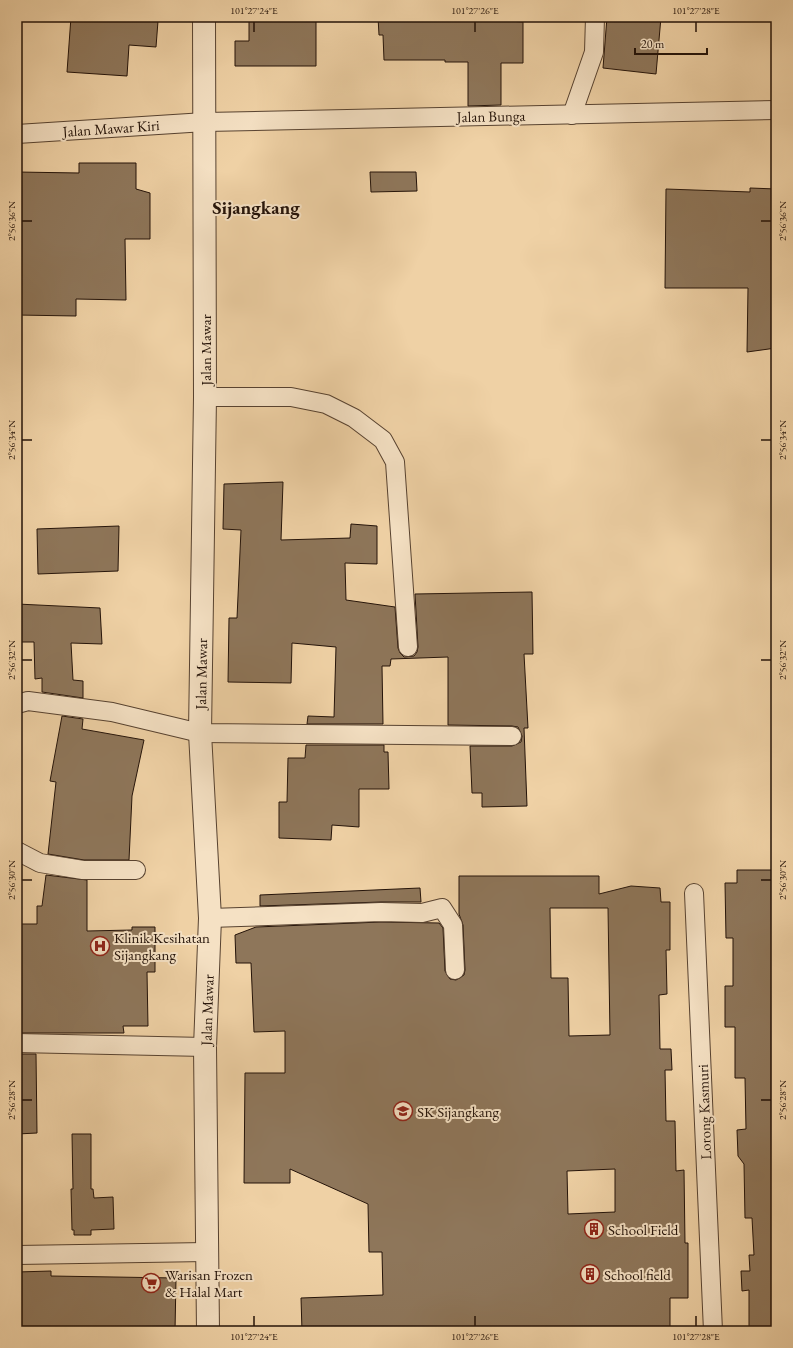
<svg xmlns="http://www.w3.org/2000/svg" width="793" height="1348" font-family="'EB Garamond',serif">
	<rect width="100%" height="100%" fill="#efd1a5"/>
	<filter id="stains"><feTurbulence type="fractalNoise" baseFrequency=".005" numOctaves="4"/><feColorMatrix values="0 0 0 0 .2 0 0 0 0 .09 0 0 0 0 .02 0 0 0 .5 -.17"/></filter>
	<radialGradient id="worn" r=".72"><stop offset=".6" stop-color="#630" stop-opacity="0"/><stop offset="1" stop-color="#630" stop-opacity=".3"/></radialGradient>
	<g fill="#8e765a" stroke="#241309" fill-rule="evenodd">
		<path d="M71,17L158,21L156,47L129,45L127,76L67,72Z"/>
		<path d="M249,17H316V66H235V41H249Z"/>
		<path d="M378,17H509V21L523,22V63H501V105L468,106V62H445V60H384L383,35H379Z"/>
		<path d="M607,17H661L656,74L603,68Z"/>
		<path d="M79,163H136V189L150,193V239H125L126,300L76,299V316L17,315V172L79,173Z"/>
		<path d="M370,172H416L417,191L371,192Z"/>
		<path d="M750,188L776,189V348L747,352L748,288H665L666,189L750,192Z"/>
		<path d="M283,482L281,540L350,538L351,524L377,526V564L345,563L346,600L395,607L398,648L400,653L404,657L414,656L417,652L418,647L415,594L532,592L533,654H524L528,728H524L527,806L482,807V793H472L470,746H512L521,742L522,736L518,727L512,726L448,725V657L391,659L390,666H382L383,724H307L308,716L334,717L336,647L292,643L291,683L228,682L229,618H237L241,530L223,529L224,484Z"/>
		<path d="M119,526L118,571L38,574L37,529Z"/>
		<path d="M17,604L100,608L102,644L71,643L73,680L83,681V698L42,692V678L35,679L34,642H17Z"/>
		<path d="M62,716L83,719L82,729L144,740L132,796L129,860H84L48,854L56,782L50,781Z"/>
		<path d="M306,745H384V752H388L389,789H359V827L332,825L331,840L279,838V802H287L288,758H305Z"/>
		<path d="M737,870H776V1331H749V1290L742,1291L741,1271H750L749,1255H754L752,1218H745L744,1164L738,1156L737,1130L746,1129L745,1078H735V1027H725V986H733V938H726L725,883H737Z"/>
		<path d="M46,875L87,880V931L132,930V927H155V972H147L148,1026H123L124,1033H17V924H37V906H42Z"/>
		<path d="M459,876H599V894L631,886L660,888L661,902H670V950H666L667,994L659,995L660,1049H671L672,1070H665L666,1121H675L676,1171L684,1170L685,1243H688V1298H670V1331H302L301,1298L383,1295L382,1252H369L368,1204L290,1169V1183H244L245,1073H285V1031L254,1032L251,963H236L235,935L256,927L381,922L439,923L443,928L445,971L450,979L456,980L464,975L465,970L463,925L459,914ZM550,908H608L610,1035L569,1036L568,978H551ZM615,1169V1212L568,1214L567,1171Z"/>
		<path d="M420,888L421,902H381L260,906V895Z"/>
		<path d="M17,1054H36L37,1133L17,1134Z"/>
		<path d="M72,1134H91V1189H93L94,1198L113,1197L114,1229L91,1230V1235H74V1230H72L71,1189H73Z"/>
		<path d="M51,1271V1276L176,1278L175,1331H17V1272Z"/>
	</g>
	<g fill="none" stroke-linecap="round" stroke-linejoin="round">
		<g stroke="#574230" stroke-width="20">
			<g id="minor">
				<path d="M572,115L594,52L595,17"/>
				<path d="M17,134L205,122L776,110"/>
				<path d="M205,397H291L326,404L354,418L383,440L395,462L408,647"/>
				<path d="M17,704L28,701L112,712L200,733L512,736"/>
				<path d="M17,851L40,863L83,870H136"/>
				<path d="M694,893L713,1331"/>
				<path d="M210,918L381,912L422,913L442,908L453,925L455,970"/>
				<path d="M17,1043L205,1047"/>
				<path d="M17,1255L206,1252"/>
			</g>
		</g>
		<g stroke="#574230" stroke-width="24">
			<path id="tertiary" d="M204,17L205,397L200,733L210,918L205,1047L208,1331"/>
		</g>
		<use href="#minor" stroke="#f5e1c4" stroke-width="18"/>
		<use href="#tertiary" stroke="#f5e1c4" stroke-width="22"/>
	</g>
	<path fill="none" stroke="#241309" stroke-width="1.5" d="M254,22V32M475,22V32M696,22V32M22,221H32M761,221H771M22,440H32M761,440H771M22,660H32M761,660H771M22,880H32M761,880H771M22,1100H32M761,1100H771M254,1316V1326M475,1316V1326M696,1316V1326"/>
	<defs>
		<g id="hospital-ring" transform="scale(1)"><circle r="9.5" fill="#f5e1c4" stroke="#8f2418" stroke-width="1.5"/><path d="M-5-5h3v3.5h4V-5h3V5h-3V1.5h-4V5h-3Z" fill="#8f2418"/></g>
		<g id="school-ring" transform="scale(1)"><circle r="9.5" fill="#f5e1c4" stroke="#8f2418" stroke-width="1.5"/><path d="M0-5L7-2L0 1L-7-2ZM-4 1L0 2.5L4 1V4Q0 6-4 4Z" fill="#8f2418"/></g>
		<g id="building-ring" transform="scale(1)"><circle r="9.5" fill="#f5e1c4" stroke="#8f2418" stroke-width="1.5"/><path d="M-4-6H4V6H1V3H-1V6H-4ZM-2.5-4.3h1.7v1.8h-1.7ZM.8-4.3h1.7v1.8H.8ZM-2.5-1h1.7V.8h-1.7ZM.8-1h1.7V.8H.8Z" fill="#8f2418"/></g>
		<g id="supermarket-ring" transform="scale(1)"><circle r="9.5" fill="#f5e1c4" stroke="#8f2418" stroke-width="1.5"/><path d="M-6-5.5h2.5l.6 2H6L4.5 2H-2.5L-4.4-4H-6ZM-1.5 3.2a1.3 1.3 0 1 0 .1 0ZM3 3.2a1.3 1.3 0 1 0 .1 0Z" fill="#8f2418"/></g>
	</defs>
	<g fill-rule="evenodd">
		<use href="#hospital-ring" x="100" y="946"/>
		<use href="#school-ring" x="403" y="1111"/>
		<use href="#building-ring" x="594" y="1229"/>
		<use href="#building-ring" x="590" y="1274"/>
		<use href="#supermarket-ring" x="151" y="1283"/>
	</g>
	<g text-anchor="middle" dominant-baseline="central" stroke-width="4" stroke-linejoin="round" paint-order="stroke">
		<g font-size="15" fill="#241309" stroke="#f5e1c4">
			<text transform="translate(491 116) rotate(-1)">Jalan Bunga</text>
			<text transform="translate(111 128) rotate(-4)">Jalan Mawar Kiri</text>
			<text transform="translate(205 350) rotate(-90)">Jalan Mawar</text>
			<text transform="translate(201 674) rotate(-89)">Jalan Mawar</text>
			<text transform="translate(207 1010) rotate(-88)">Jalan Mawar</text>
			<text transform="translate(704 1112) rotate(-92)">Lorong Kasmuri</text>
		</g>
		<g font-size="15" fill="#241309" stroke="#f5e1c4" text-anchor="start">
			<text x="114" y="937">Klinik Kesihatan<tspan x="114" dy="17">Sijangkang</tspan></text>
			<text x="417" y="1111">SK Sijangkang</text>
			<text x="608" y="1229">School Field</text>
			<text x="165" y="1274">Warisan Frozen<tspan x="165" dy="17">&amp; Halal Mart</tspan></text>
			<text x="604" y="1274">School field</text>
		</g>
		<g font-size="19" font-weight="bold" fill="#241309" stroke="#f5e1c4">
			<text x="256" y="207">Sijangkang</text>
		</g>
	</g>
	<rect width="793" height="1348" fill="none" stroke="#efd1a5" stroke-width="44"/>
	<path d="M635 48v6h72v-6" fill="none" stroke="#241309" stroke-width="2"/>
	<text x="641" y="48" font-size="12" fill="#241309" stroke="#f5e1c4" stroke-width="3" paint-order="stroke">20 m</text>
	<rect x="22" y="22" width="749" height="1304" fill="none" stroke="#241309" stroke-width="1.5"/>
	<g font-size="10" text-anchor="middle" fill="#241309">
		<text x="254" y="14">101°27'24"E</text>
		<text x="475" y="14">101°27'26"E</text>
		<text x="696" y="14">101°27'28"E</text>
		<text transform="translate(11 221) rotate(-90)" y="4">2°56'36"N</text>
		<text transform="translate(782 221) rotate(-90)" y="4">2°56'36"N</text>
		<text transform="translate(11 440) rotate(-90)" y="4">2°56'34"N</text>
		<text transform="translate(782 440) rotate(-90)" y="4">2°56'34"N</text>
		<text transform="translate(11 660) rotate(-90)" y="4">2°56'32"N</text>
		<text transform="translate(782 660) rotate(-90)" y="4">2°56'32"N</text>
		<text transform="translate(11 880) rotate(-90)" y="4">2°56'30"N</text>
		<text transform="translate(782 880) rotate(-90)" y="4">2°56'30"N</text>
		<text transform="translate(11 1100) rotate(-90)" y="4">2°56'28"N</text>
		<text transform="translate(782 1100) rotate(-90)" y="4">2°56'28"N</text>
		<text x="254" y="1340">101°27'24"E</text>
		<text x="475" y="1340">101°27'26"E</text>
		<text x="696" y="1340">101°27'28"E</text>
	</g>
	<rect width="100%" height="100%" filter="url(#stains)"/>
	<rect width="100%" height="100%" fill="url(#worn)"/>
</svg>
